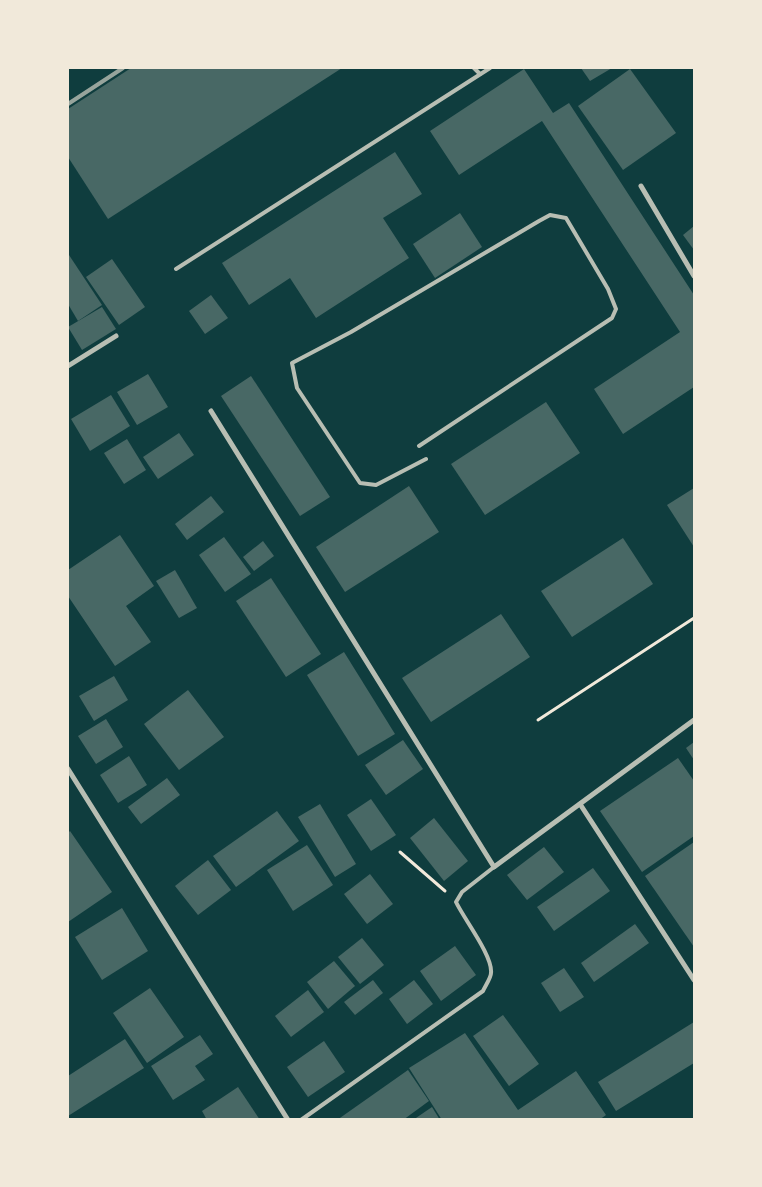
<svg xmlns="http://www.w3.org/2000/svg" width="762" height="1187" font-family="'DM Sans',sans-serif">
	<rect width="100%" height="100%" fill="#0f3d3e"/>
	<g fill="#486865">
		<path d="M131,68H342L108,219L68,157V109Z"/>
		<path d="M581,68H612L590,81Z"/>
		<path d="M524,69L553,113L569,103L694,295V387L623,434L594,389L680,332L542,121L459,175L430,131Z"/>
		<path d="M630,69L676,133L623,170L578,106Z"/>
		<path d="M395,152L422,194L383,218L409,258L316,318L290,278L249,305L222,263Z"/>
		<path d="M460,213L482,247L435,278L413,244Z"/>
		<path d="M694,226V250L683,235Z"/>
		<path d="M69,255L102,305L78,321L68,304V256Z"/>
		<path d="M112,259L145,307L119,325L86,277Z"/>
		<path d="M211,295L228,318L205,334L189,311Z"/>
		<path d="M102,307L116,329L82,350L68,327Z"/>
		<path d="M148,374L168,407L137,425L117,392Z"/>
		<path d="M251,376L330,497L300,516L221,396Z"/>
		<path d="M111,395L130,426L90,451L71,419Z"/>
		<path d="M546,402L580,453L485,515L451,464Z"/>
		<path d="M179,433L194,455L158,479L143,457Z"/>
		<path d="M127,439L146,470L124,484L104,453Z"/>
		<path d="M409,486L439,532L345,592L316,547Z"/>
		<path d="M694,488V547L667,505Z"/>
		<path d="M211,496L224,512L187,540L175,524Z"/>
		<path d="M120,535L154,586L126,606L151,642L115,666L68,596V570Z"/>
		<path d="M224,537L251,574L225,592L199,555Z"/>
		<path d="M623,538L653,584L572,637L541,591Z"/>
		<path d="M263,541L274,556L254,571L243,557Z"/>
		<path d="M175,570L197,608L179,618L156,581Z"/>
		<path d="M271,578L321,654L286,677L236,601Z"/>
		<path d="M501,614L530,657L431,722L402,678Z"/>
		<path d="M344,652L395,734L358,756L307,675Z"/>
		<path d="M114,676L128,700L94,721L79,696Z"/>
		<path d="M188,690L224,737L179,770L144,724Z"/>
		<path d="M106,719L123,747L96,764L78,736Z"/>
		<path d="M403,740L423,769L386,795L365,765Z"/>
		<path d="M694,742V760L686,748Z"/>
		<path d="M129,756L147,785L118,803L100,775Z"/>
		<path d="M678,758L694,781V836L642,872L600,811Z"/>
		<path d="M167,778L180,795L141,824L128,807Z"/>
		<path d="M371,799L396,835L371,851L347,815Z"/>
		<path d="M320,804L356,864L335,877L298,817Z"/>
		<path d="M277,811L299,841L236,887L213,856Z"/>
		<path d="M434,818L468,861L444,881L410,838Z"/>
		<path d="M70,831L112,892L68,922V833Z"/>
		<path d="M694,842V947L645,876Z"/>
		<path d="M307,845L333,885L293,911L267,870Z"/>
		<path d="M544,847L564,872L527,900L507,875Z"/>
		<path d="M208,860L231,890L198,915L175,886Z"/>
		<path d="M593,868L610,891L554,931L537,907Z"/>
		<path d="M370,874L393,904L367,924L344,894Z"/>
		<path d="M122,908L148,951L102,980L75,937Z"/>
		<path d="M635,924L649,943L594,982L581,963Z"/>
		<path d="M362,938L384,965L360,984L338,957Z"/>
		<path d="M455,946L476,975L441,1001L420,971Z"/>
		<path d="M334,961L355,986L328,1009L307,982Z"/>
		<path d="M564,968L584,997L560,1012L541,983Z"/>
		<path d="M373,980L383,993L355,1015L344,1002Z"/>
		<path d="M414,980L433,1004L407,1024L389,999Z"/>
		<path d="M150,988L184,1037L147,1063L113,1013Z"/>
		<path d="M308,990L324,1012L291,1037L275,1016Z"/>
		<path d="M503,1015L539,1064L509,1086L473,1036Z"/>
		<path d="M694,1022V1063L616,1111L598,1082Z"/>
		<path d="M465,1033L518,1110L576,1071L606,1115L599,1120H442L409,1068Z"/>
		<path d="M200,1035L213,1054L195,1066L205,1080L173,1100L151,1066Z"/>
		<path d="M125,1039L144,1068L68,1116V1076Z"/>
		<path d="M324,1041L345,1072L308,1097L287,1067Z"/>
		<path d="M408,1070L429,1101L403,1120H337Z"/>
		<path d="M238,1087L260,1120H207L202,1111Z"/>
		<path d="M432,1107L440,1120H413Z"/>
	</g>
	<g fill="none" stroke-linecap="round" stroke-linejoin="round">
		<g stroke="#f1e9da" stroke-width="3">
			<path d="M538,720L694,618"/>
			<path d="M400,852L445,891"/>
		</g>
		<g stroke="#b8beb3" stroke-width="4">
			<path d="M474,68L480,74"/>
			<path d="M176,269L490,68"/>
			<path d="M419,446L612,318L616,309L608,289L566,218L550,215L539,221L351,332L292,363L297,388L360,483L376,485L426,459"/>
			<path d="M301,1120L483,991C485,986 491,978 491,973C493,956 464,919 456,902L462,892L494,867"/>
		</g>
		<g stroke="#b8beb3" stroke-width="5">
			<path d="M641,186L694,276"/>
			<path d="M68,366L116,336"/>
			<path d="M211,411L494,867L694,720"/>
			<path d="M68,769L288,1120"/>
			<path d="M580,804L694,980"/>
		</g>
		<path stroke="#97a49c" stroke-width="4" d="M68,104L123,68"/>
	</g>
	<rect width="762" height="1187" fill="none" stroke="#f1e9da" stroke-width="138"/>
</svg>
